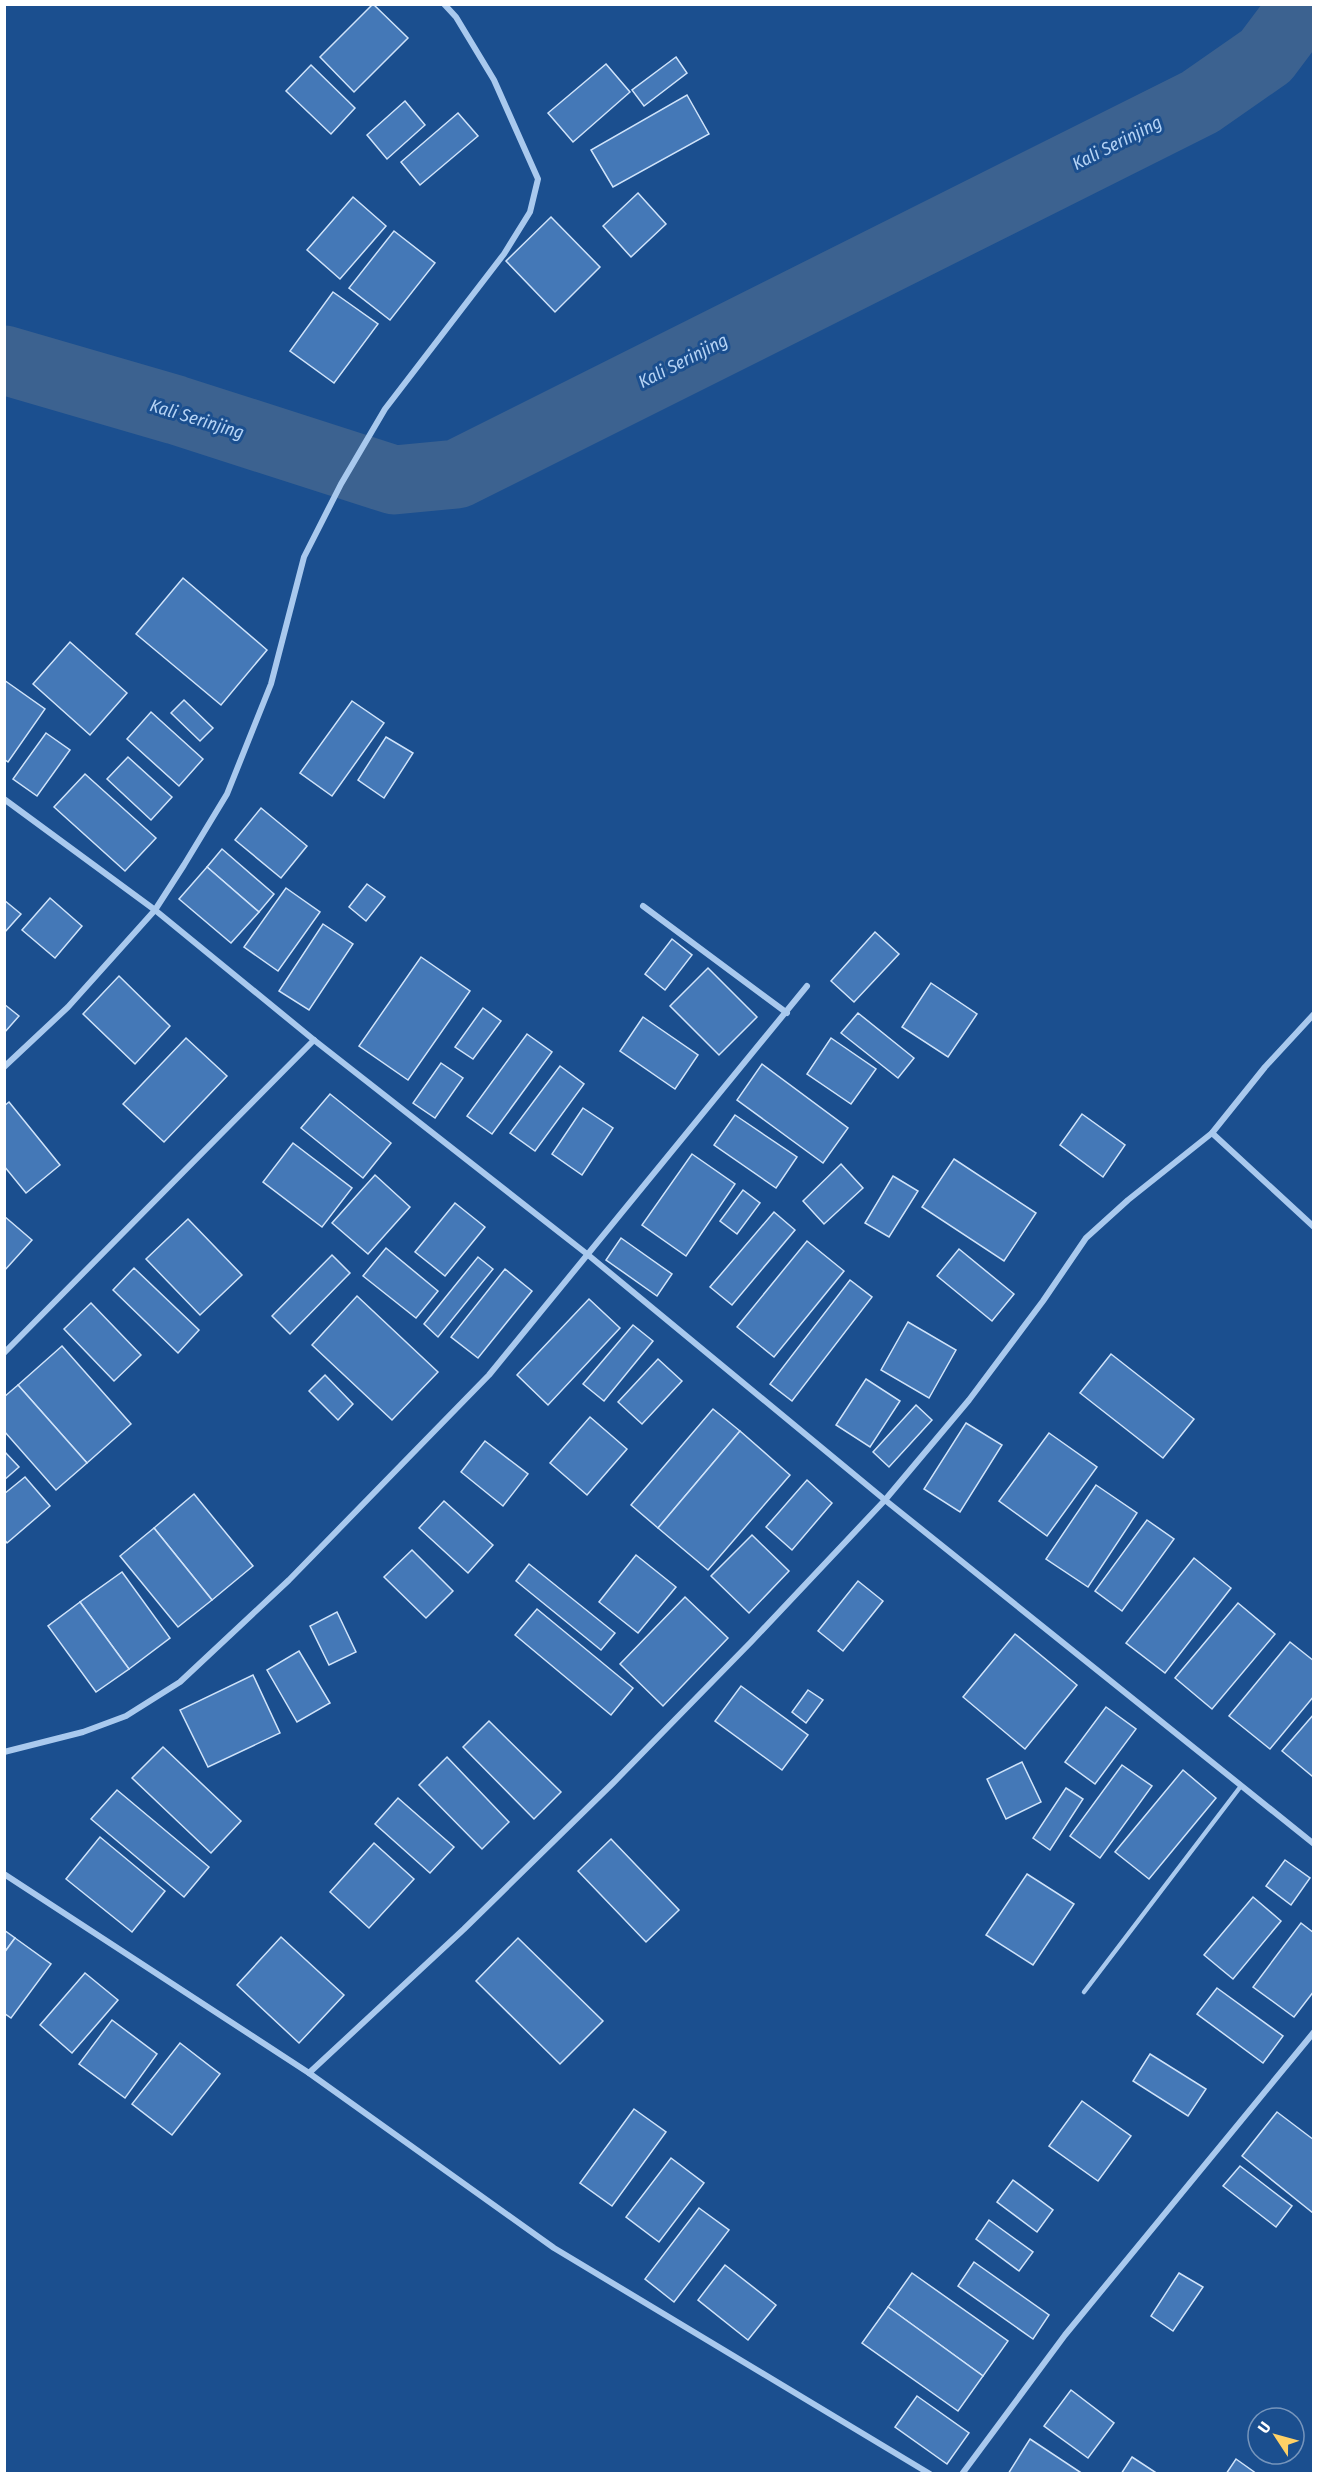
<svg xmlns="http://www.w3.org/2000/svg" width="1318" height="2478" font-family="'Fira Sans Condensed',sans-serif">
	<rect width="100%" height="100%" fill="#1b4f8f"/>
	<g fill="none" stroke-linecap="round" stroke-linejoin="round">
		<path stroke="#3c6290" stroke-width="69" d="M4,360L176,410L394,480L457,474L1200,102L1266,56L1305,4"/>
	</g>
	<g fill="#4478b7" stroke="#cfe3fa" stroke-width="1.5">
		<path d="M373,4L408,38L354,92L320,57Z"/>
		<path d="M676,57L687,73L644,106L632,90Z"/>
		<path d="M606,64L630,92L573,142L548,113Z"/>
		<path d="M311,65L355,108L331,134L286,91Z"/>
		<path d="M687,95L709,134L613,187L591,150Z"/>
		<path d="M405,101L425,125L387,159L367,135Z"/>
		<path d="M458,113L478,136L420,185L401,162Z"/>
		<path d="M638,193L666,224L631,257L603,226Z"/>
		<path d="M353,197L386,226L340,279L307,250Z"/>
		<path d="M551,217L600,267L555,312L506,261Z"/>
		<path d="M394,231L435,263L390,320L349,288Z"/>
		<path d="M333,292L378,324L334,383L290,351Z"/>
		<path d="M183,578L267,650L221,705L136,634Z"/>
		<path d="M70,642L127,693L90,735L33,684Z"/>
		<path d="M4,680L45,709L8,762L4,759Z"/>
		<path d="M184,700L213,728L200,741L171,713Z"/>
		<path d="M352,701L384,723L332,796L300,773Z"/>
		<path d="M151,712L203,759L179,786L127,739Z"/>
		<path d="M46,733L70,750L37,796L13,779Z"/>
		<path d="M386,737L413,753L384,798L358,780Z"/>
		<path d="M128,757L172,797L151,820L107,779Z"/>
		<path d="M85,774L156,838L125,871L54,807Z"/>
		<path d="M261,808L307,846L281,878L235,840Z"/>
		<path d="M222,849L274,894L259,912L207,867Z"/>
		<path d="M207,867L259,912L231,943L179,899Z"/>
		<path d="M367,884L385,897L366,921L349,907Z"/>
		<path d="M286,888L320,912L278,971L244,947Z"/>
		<path d="M50,898L82,926L55,958L22,930Z"/>
		<path d="M4,900L21,914L4,933Z"/>
		<path d="M323,924L353,944L309,1010L279,991Z"/>
		<path d="M875,932L899,954L854,1002L831,981Z"/>
		<path d="M672,939L692,955L665,990L645,974Z"/>
		<path d="M421,957L470,991L408,1080L359,1046Z"/>
		<path d="M708,968L757,1017L719,1055L670,1006Z"/>
		<path d="M119,976L170,1026L135,1064L83,1014Z"/>
		<path d="M931,983L977,1014L948,1057L902,1027Z"/>
		<path d="M4,1004L19,1016L4,1033Z"/>
		<path d="M483,1008L501,1021L473,1059L455,1047Z"/>
		<path d="M858,1013L914,1058L898,1078L841,1033Z"/>
		<path d="M643,1017L698,1055L675,1089L620,1051Z"/>
		<path d="M527,1034L552,1052L492,1134L467,1116Z"/>
		<path d="M186,1038L227,1076L164,1142L123,1104Z"/>
		<path d="M831,1038L876,1069L851,1104L807,1074Z"/>
		<path d="M441,1063L463,1078L435,1118L413,1103Z"/>
		<path d="M762,1064L848,1128L823,1163L737,1100Z"/>
		<path d="M560,1066L584,1084L535,1151L510,1133Z"/>
		<path d="M330,1094L391,1143L363,1178L301,1128Z"/>
		<path d="M9,1102L60,1165L26,1193L4,1166V1106Z"/>
		<path d="M583,1108L613,1128L582,1175L552,1154Z"/>
		<path d="M1082,1114L1125,1145L1103,1177L1060,1145Z"/>
		<path d="M735,1115L797,1157L776,1188L714,1145Z"/>
		<path d="M293,1143L352,1188L322,1227L263,1182Z"/>
		<path d="M692,1154L735,1184L686,1256L642,1225Z"/>
		<path d="M954,1159L1036,1213L1004,1261L922,1207Z"/>
		<path d="M841,1164L863,1188L824,1224L803,1201Z"/>
		<path d="M375,1175L410,1207L368,1254L332,1223Z"/>
		<path d="M893,1176L918,1191L889,1237L865,1223Z"/>
		<path d="M743,1190L760,1203L737,1234L720,1221Z"/>
		<path d="M455,1203L485,1227L445,1276L415,1252Z"/>
		<path d="M774,1212L795,1230L732,1305L710,1287Z"/>
		<path d="M4,1216L32,1240L4,1271Z"/>
		<path d="M188,1219L242,1275L200,1315L146,1259Z"/>
		<path d="M621,1238L672,1274L657,1296L606,1260Z"/>
		<path d="M807,1241L844,1271L774,1357L737,1327Z"/>
		<path d="M386,1248L438,1291L416,1318L363,1276Z"/>
		<path d="M959,1249L1014,1294L992,1321L937,1276Z"/>
		<path d="M332,1255L350,1273L290,1334L272,1316Z"/>
		<path d="M478,1257L493,1269L438,1337L424,1324Z"/>
		<path d="M134,1268L199,1330L178,1353L113,1290Z"/>
		<path d="M505,1269L532,1291L478,1358L451,1337Z"/>
		<path d="M850,1280L872,1297L792,1401L770,1384Z"/>
		<path d="M357,1296L438,1372L392,1420L312,1345Z"/>
		<path d="M589,1299L620,1328L548,1405L517,1375Z"/>
		<path d="M91,1303L141,1355L114,1381L64,1329Z"/>
		<path d="M908,1322L956,1350L929,1398L881,1370Z"/>
		<path d="M633,1325L653,1341L604,1401L583,1384Z"/>
		<path d="M62,1346L131,1424L87,1463L18,1385Z"/>
		<path d="M1111,1354L1194,1419L1163,1458L1080,1393Z"/>
		<path d="M658,1359L682,1381L642,1424L618,1402Z"/>
		<path d="M325,1375L353,1404L338,1420L309,1391Z"/>
		<path d="M866,1379L900,1401L870,1447L836,1425Z"/>
		<path d="M18,1385L87,1463L56,1490L4,1431V1397Z"/>
		<path d="M916,1405L932,1420L889,1467L873,1452Z"/>
		<path d="M713,1409L740,1431L658,1528L631,1505Z"/>
		<path d="M590,1417L627,1449L587,1495L550,1463Z"/>
		<path d="M966,1423L1002,1445L960,1512L924,1489Z"/>
		<path d="M740,1431L790,1475L708,1570L658,1528Z"/>
		<path d="M1049,1433L1097,1467L1047,1536L999,1501Z"/>
		<path d="M485,1441L528,1474L503,1506L461,1472Z"/>
		<path d="M4,1451L19,1467L4,1480Z"/>
		<path d="M25,1477L50,1506L7,1543L4,1539V1494Z"/>
		<path d="M807,1480L832,1503L792,1550L766,1527Z"/>
		<path d="M1096,1485L1137,1513L1088,1587L1046,1559Z"/>
		<path d="M194,1494L253,1566L212,1600L154,1528Z"/>
		<path d="M444,1501L493,1545L468,1573L419,1528Z"/>
		<path d="M1147,1520L1174,1539L1122,1611L1095,1591Z"/>
		<path d="M154,1528L212,1600L178,1627L120,1556Z"/>
		<path d="M752,1535L789,1571L749,1613L711,1576Z"/>
		<path d="M412,1550L453,1591L426,1618L384,1577Z"/>
		<path d="M636,1555L676,1587L638,1633L599,1602Z"/>
		<path d="M1194,1558L1231,1588L1165,1673L1126,1643Z"/>
		<path d="M529,1564L615,1633L601,1650L516,1581Z"/>
		<path d="M122,1572L170,1638L129,1669L80,1602Z"/>
		<path d="M858,1581L883,1601L843,1651L818,1631Z"/>
		<path d="M685,1597L728,1638L663,1706L620,1664Z"/>
		<path d="M80,1602L129,1669L96,1692L48,1626Z"/>
		<path d="M1238,1603L1275,1634L1212,1709L1175,1678Z"/>
		<path d="M537,1609L633,1688L611,1715L515,1635Z"/>
		<path d="M337,1612L356,1652L329,1665L310,1626Z"/>
		<path d="M1015,1634L1077,1685L1025,1749L963,1697Z"/>
		<path d="M1290,1642L1314,1661V1696L1270,1749L1229,1716Z"/>
		<path d="M299,1651L330,1703L297,1722L267,1670Z"/>
		<path d="M253,1675L280,1733L208,1767L180,1710Z"/>
		<path d="M741,1686L808,1735L782,1770L715,1721Z"/>
		<path d="M808,1690L823,1700L806,1723L792,1712Z"/>
		<path d="M1106,1707L1136,1729L1095,1784L1065,1762Z"/>
		<path d="M1314,1714V1774L1312,1776L1282,1751Z"/>
		<path d="M489,1721L561,1792L534,1819L463,1747Z"/>
		<path d="M163,1747L241,1821L211,1853L132,1778Z"/>
		<path d="M447,1757L509,1822L482,1849L419,1785Z"/>
		<path d="M1022,1762L1041,1802L1006,1819L987,1779Z"/>
		<path d="M1122,1765L1152,1786L1100,1858L1070,1836Z"/>
		<path d="M1183,1770L1216,1798L1149,1879L1115,1852Z"/>
		<path d="M1066,1788L1083,1799L1050,1850L1033,1838Z"/>
		<path d="M117,1790L209,1867L184,1897L91,1819Z"/>
		<path d="M398,1798L454,1847L430,1873L375,1824Z"/>
		<path d="M100,1837L165,1891L132,1932L66,1879Z"/>
		<path d="M611,1839L679,1910L646,1942L578,1871Z"/>
		<path d="M374,1843L414,1879L369,1928L330,1892Z"/>
		<path d="M1285,1860L1310,1878L1291,1905L1266,1886Z"/>
		<path d="M1027,1874L1074,1904L1033,1965L986,1935Z"/>
		<path d="M1253,1897L1281,1921L1233,1979L1204,1955Z"/>
		<path d="M1301,1923L1314,1933V1991L1294,2017L1253,1987Z"/>
		<path d="M4,1930L15,1938L4,1953Z"/>
		<path d="M281,1937L344,1995L299,2043L237,1985Z"/>
		<path d="M15,1938L51,1964L11,2018L4,2013V1953Z"/>
		<path d="M518,1938L603,2021L560,2064L476,1981Z"/>
		<path d="M85,1973L118,2000L72,2053L40,2025Z"/>
		<path d="M1217,1988L1283,2036L1263,2063L1197,2014Z"/>
		<path d="M112,2020L157,2054L125,2098L79,2064Z"/>
		<path d="M180,2043L220,2074L172,2135L132,2104Z"/>
		<path d="M1150,2054L1206,2089L1188,2116L1133,2081Z"/>
		<path d="M1082,2101L1131,2136L1098,2181L1049,2146Z"/>
		<path d="M634,2109L666,2132L612,2206L580,2183Z"/>
		<path d="M1277,2112L1314,2140L1313,2213L1242,2156Z"/>
		<path d="M671,2158L704,2183L659,2242L626,2217Z"/>
		<path d="M1240,2166L1292,2206L1276,2227L1223,2186Z"/>
		<path d="M1013,2180L1053,2210L1037,2232L997,2202Z"/>
		<path d="M699,2208L729,2230L674,2302L645,2279Z"/>
		<path d="M989,2220L1033,2252L1019,2271L976,2239Z"/>
		<path d="M974,2262L1049,2315L1033,2339L958,2286Z"/>
		<path d="M725,2265L776,2305L748,2340L698,2300Z"/>
		<path d="M912,2273L1008,2341L983,2376L888,2307Z"/>
		<path d="M1179,2273L1203,2287L1173,2331L1151,2316Z"/>
		<path d="M888,2307L983,2376L958,2411L862,2343Z"/>
		<path d="M1071,2390L1114,2423L1088,2458L1044,2426Z"/>
		<path d="M917,2396L969,2433L947,2464L895,2427Z"/>
		<path d="M1030,2439L1083,2474H1008Z"/>
		<path d="M1132,2457L1158,2474H1121Z"/>
		<path d="M1236,2459L1257,2474H1226Z"/>
	</g>
	<g fill="none" stroke-linecap="round" stroke-linejoin="round">
		<path stroke="#a9c9ee" stroke-width="4.5" d="M1084,1992L1241,1786"/>
		<g stroke="#a9c9ee" stroke-width="6">
			<path d="M4,799L155,910L314,1040L587,1254L885,1500L1314,1844"/>
			<path d="M643,906L787,1013"/>
			<path d="M4,1067L68,1007L155,910L184,865L227,794L271,684L304,557L341,484L385,409L504,254L530,212L538,179L494,80L456,17L444,4"/>
			<path d="M1212,1133L1314,1227"/>
			<path d="M4,1353L314,1040"/>
			<path d="M4,1752L83,1732L126,1716L180,1682L289,1580L489,1375L807,986"/>
			<path d="M4,1874L309,2073L554,2248L930,2474"/>
			<path d="M309,2073L464,1929L613,1783L751,1642L885,1500L969,1400L1043,1301L1086,1238L1128,1200L1212,1133L1265,1067L1314,1014"/>
			<path d="M962,2474L1065,2335L1314,2032"/>
		</g>
	</g>
	<g text-anchor="middle" dominant-baseline="central" stroke-width="6" stroke-linejoin="round" paint-order="stroke">
		<g font-size="18" font-style="italic" fill="#b5d3f5" stroke="#1b4f8f">
			<text transform="translate(1117 143) rotate(-27)">Kali Serinjing</text>
			<text transform="translate(683 361) rotate(-27)">Kali Serinjing</text>
			<text transform="translate(197 419) rotate(17)">Kali Serinjing</text>
		</g>
	</g>
	<rect width="1318" height="2478" fill="none" stroke="#ffffff" stroke-width="12"/>
	<g transform="translate(1276 2436) rotate(306)"><circle r="28" fill="#1b4f8f" stroke="#7695bc" stroke-width="1.5"/>
	<path d="M0-4.5L10 22L0 15L-10 22Z" fill="#ffd166"/>
	<text y="-9" font-size="16" font-weight="bold" text-anchor="middle" fill="#ffffff">U</text>
	</g>
</svg>
